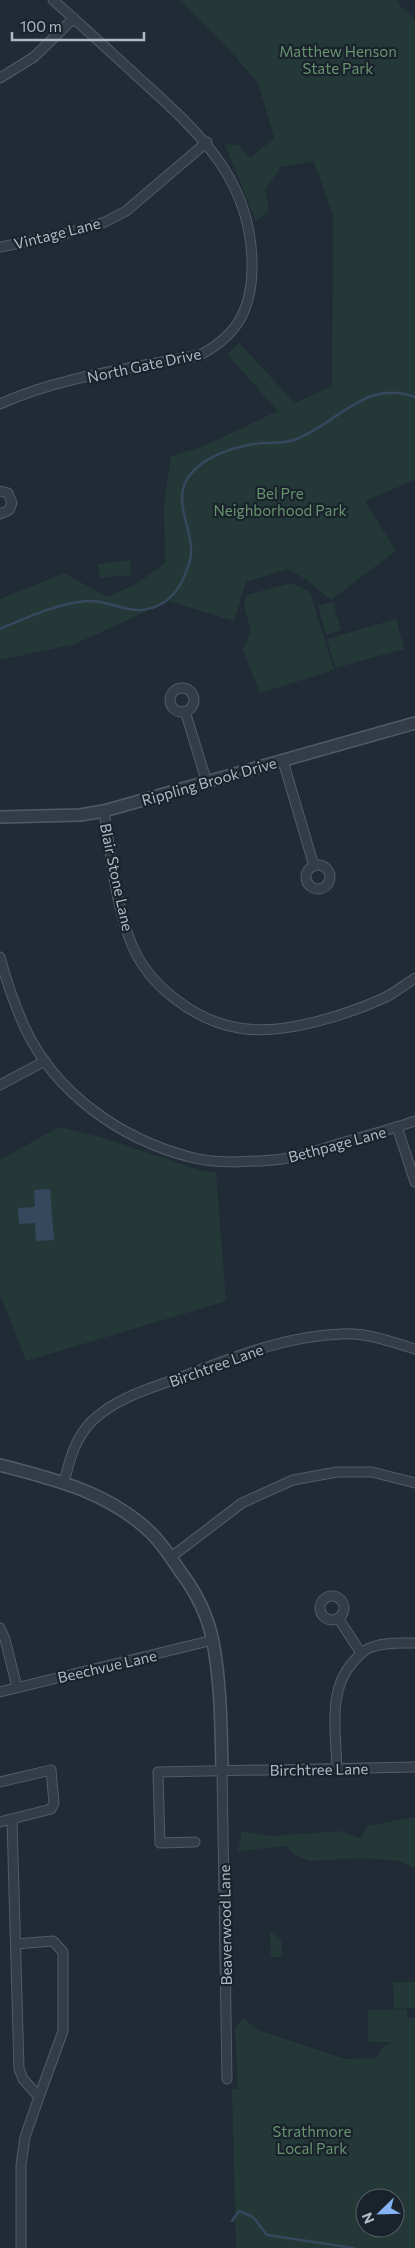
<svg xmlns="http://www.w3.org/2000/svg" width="415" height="2248" font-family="Commissioner,sans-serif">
	<rect width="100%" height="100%" fill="#212b36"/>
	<g fill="#243838" fill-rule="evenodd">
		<path d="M179,0H398L399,5L415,19V480L365,501L396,551L331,600L307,580L288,569L246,582L234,621L169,601L75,644L0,660V599L64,573L107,597L136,584L165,563L164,505L171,456L204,446L278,411L227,354L239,343L295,403L332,386L333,216L314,161L281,167L265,189L269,211L256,221L225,144L238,145L250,158L274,138L258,83L226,46Z"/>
		<path d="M130,560L131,575L100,578L98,564Z"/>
		<path d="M292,583L310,592L334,670L260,693L243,649L251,632L244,605L246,595Z"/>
		<path d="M333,602L341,630L326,635L318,606Z"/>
		<path d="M396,619L404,649L335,668L327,639Z"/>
		<path d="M59,1127L107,1139L199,1170L216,1173L226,1301L26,1361L0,1294V1160Z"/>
		<path d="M408,1818H415V1868L399,1861L361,1858L310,1861L295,1855L286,1846L238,1851L242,1831L272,1836L339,1831L360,1838L368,1826Z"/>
		<path d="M270,1930L281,1940L282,1957H271Z"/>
		<path d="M393,1982H415V2008L394,2009Z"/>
		<path d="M368,2010H407V2018H415V2248H236L232,2089H238L235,2028L243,2018L258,2030L345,2059L376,2058L382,2048L393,2042H368ZM365,2198H395V2228H365Z"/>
	</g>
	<path fill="#35485d" d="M50,1189L54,1240L36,1241L35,1223L19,1224L18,1208L35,1207L34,1190Z"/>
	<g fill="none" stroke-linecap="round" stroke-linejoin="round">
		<g stroke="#35485d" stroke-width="2.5">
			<path d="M0,629C28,617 56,604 86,601C115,599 133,621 163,603C173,596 180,587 184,577C188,567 192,558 191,548C190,525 175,503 186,481C200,456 236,446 262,443C275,442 286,444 299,438C338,422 366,379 415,397"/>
			<path d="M232,2221L239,2211L253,2217L267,2235L354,2248"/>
		</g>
		<g stroke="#525b65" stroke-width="11">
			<g id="minor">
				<path d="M0,78L34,57L74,18"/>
				<path d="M0,247L61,235L105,222L126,211L207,142"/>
				<path d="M0,404C62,376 133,368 200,355C236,336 251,311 252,270C254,182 201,134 140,79C111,52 82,26 53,0"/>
				<path d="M0,491L8,493L12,503L9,510L0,514"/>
				<circle cx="182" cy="700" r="12"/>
				<path d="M185,711L207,783"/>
				<path d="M283,761L314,866"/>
				<path d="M104,811C111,855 115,904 132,945C141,967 156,984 174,998C193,1013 214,1024 239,1028C282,1036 347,1015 386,997C396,992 406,984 415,978"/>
				<circle cx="318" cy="877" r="12"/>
				<path d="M0,957C6,980 15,1006 25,1028C56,1094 121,1139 190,1157C215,1164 246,1162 273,1160C294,1159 315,1151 335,1145C362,1137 389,1130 415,1121"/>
				<path d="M0,1085L45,1061"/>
				<path d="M397,1127L415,1182"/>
				<path d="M64,1482C70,1459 75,1438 92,1421C117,1397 152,1388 184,1376C235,1357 285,1336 341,1334C365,1332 392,1342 415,1349"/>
				<path d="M171,1557L242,1503L293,1480L337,1472H372L415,1483"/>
				<circle cx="332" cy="1608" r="12"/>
				<path d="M338,1618L361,1653"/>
				<path d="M0,1628L5,1639L17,1687"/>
				<path d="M0,1692L213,1640"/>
				<path d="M337,1769C336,1733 327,1689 354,1661C359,1655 365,1649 372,1647C386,1642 401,1643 415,1643"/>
				<path d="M222,1770L227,2079"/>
				<path d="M0,1782L51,1770L54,1803L51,1809L0,1822"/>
				<path d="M12,1820L19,2069L23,2079L39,2097L25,2137L21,2165V2248"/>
				<path d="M195,1842L160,1843L158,1772L415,1767"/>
				<path d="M16,1944L53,1941L63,1952V2031L39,2097"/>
			</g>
		</g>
		<g stroke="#525b65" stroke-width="14">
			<g id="tertiary">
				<path d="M0,817L80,815L104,811L415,723"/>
				<path d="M0,1465C54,1479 108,1492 150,1532C162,1543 171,1558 180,1571C196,1592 208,1616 213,1642C221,1684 221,1728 222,1770"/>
			</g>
		</g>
		<use href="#minor" stroke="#343d47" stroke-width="9"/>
		<use href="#tertiary" stroke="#343d47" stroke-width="11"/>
	</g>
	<g text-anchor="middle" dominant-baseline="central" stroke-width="4.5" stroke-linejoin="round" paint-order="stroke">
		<g font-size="15" fill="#67936f" stroke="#1a222b">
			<text x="338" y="51">Matthew Henson<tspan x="338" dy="17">State Park</tspan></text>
			<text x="280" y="493">Bel Pre<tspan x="280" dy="17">Neighborhood Park</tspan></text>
			<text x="312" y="2131">Strathmore<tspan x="312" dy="17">Local Park</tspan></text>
		</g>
		<g font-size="15" fill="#afb8c4" stroke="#1a222b">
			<text transform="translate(57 233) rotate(-14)">Vintage Lane</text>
			<text transform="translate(144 365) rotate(-12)">North Gate Drive</text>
			<text transform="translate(209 781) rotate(-16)">Rippling Brook Drive</text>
			<text transform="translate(117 877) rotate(78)">Blair Stone Lane</text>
			<text transform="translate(337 1144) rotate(-15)">Bethpage Lane</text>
			<text transform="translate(216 1365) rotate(-20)">Birchtree Lane</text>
			<text transform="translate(107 1666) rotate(-13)">Beechvue Lane</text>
			<text transform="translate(319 1769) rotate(-1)">Birchtree Lane</text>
			<text transform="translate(225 1925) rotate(-91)">Beaverwood Lane</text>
		</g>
	</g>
	<g transform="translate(380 2213) rotate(247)"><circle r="24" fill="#1a222b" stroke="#565e68"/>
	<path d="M0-4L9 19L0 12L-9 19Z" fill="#84b4f3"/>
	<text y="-8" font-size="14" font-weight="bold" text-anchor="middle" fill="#afb8c4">N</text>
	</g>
	<path d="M12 32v8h132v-8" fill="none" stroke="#afb8c4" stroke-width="2.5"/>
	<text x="20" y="32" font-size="15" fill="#afb8c4" stroke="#1a222b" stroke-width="4" paint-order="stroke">100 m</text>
</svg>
